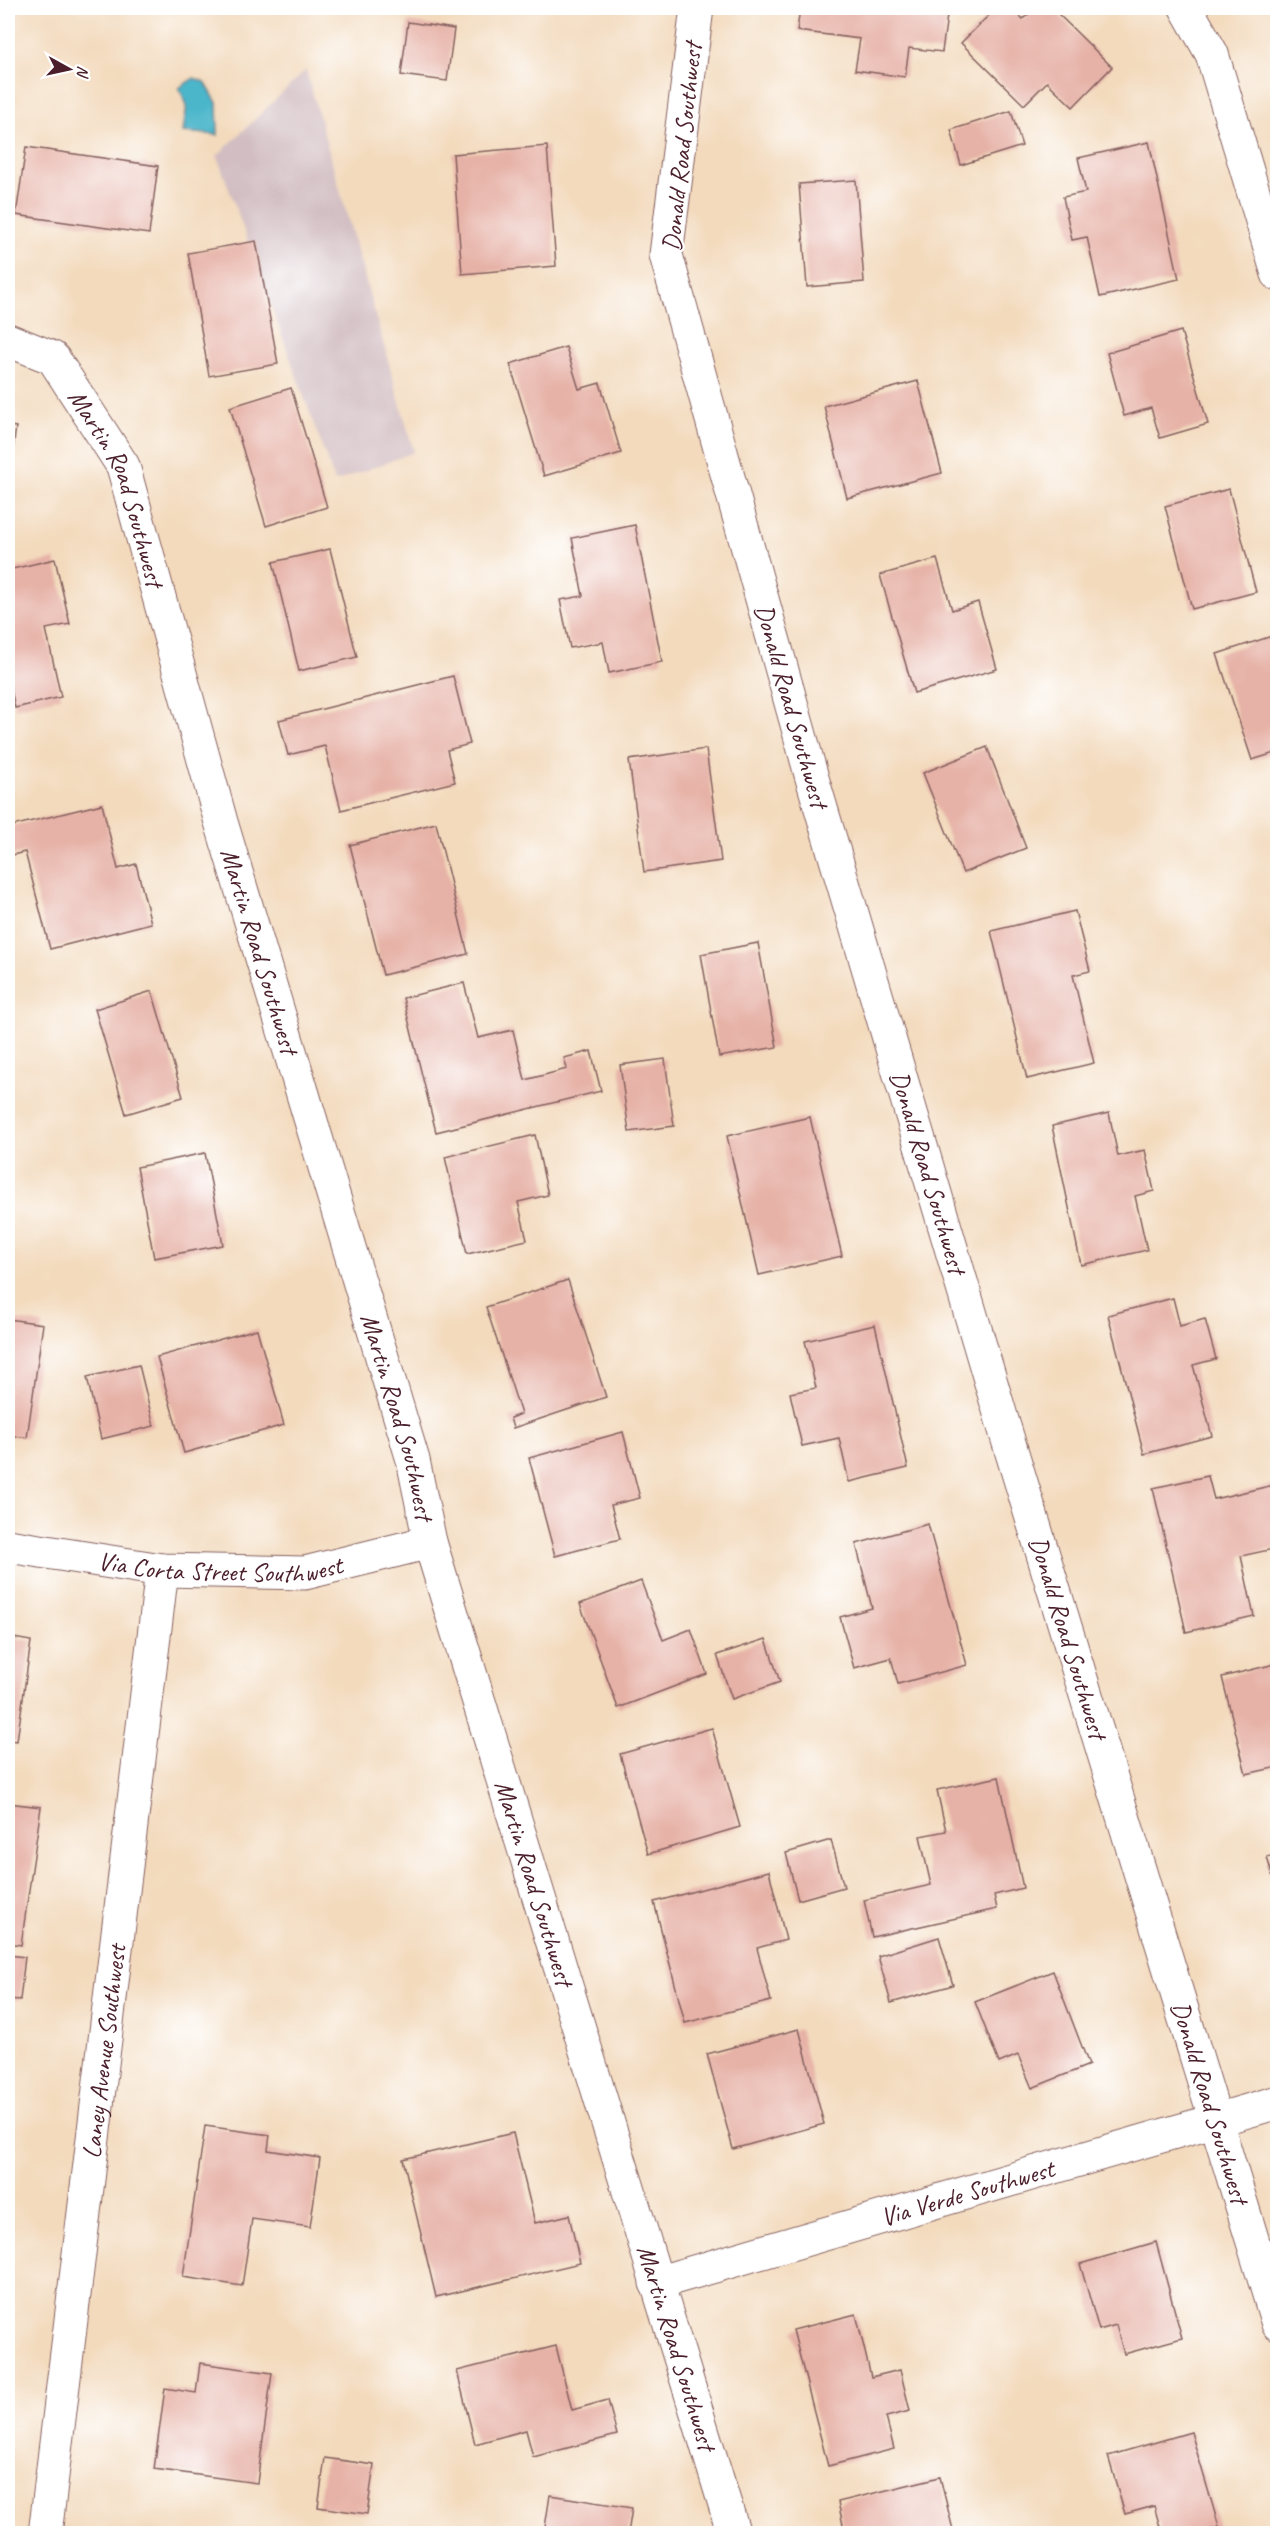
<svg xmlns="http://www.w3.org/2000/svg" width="1285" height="2541" font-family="Caveat,sans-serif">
	<rect width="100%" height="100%" fill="#fff"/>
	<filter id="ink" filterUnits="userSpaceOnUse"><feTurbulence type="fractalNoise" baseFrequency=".0167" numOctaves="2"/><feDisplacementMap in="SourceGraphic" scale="12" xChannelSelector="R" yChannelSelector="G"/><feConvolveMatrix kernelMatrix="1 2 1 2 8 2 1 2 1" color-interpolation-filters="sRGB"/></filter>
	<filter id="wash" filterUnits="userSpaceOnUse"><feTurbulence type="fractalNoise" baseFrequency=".008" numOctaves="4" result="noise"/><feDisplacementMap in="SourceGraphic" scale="24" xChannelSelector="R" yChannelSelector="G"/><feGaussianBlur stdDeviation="1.35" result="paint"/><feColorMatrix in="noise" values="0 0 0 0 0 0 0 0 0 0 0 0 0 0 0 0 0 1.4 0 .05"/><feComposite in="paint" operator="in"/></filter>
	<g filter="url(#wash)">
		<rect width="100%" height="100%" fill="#f3dabd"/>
		<path fill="#d2bec2" d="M306,70L414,452L335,482L217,156Z"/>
		<path fill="#4cb6ca" stroke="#4b6a7a" stroke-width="1.5" d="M194,78L205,82L217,103L218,135L183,132L187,105L179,88Z"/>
		<g id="blocks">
			<g fill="#e6b1a6">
				<path d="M800,8H948L942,52L909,48L905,77L855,70L860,39L797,31Z"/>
				<path d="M996,8H1012L1023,19L1035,8H1052L1112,67L1073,107L1047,82L1024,105L961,43Z"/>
				<path d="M408,22L454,29L447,81L401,75Z"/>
				<path d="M1011,111L1022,146L961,165L951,130Z"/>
				<path d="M1149,142L1179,279L1100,297L1087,237L1072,240L1063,197L1086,192L1078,158Z"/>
				<path d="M547,146L556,266L462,274L453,154Z"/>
				<path d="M26,147L158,166L149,234L16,215Z"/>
				<path d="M856,180L864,282L807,287L799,184Z"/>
				<path d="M256,241L278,364L209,376L188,253Z"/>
				<path d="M1181,331L1208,424L1160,438L1151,408L1124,416L1107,353Z"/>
				<path d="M566,347L579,389L600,383L621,453L544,476L510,364Z"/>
				<path d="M918,381L942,473L847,498L824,406Z"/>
				<path d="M291,388L327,507L266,526L230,407Z"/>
				<path d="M8,426L16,427L9,479H8Z"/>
				<path d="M1229,489L1256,592L1192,609L1165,506Z"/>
				<path d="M635,525L662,662L609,673L603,642L570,648L560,600L583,596L572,538Z"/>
				<path d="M330,549L357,657L299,671L273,562Z"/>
				<path d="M55,559L70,624L46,629L61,697L15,708L8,675V570Z"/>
				<path d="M937,559L952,610L978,602L997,669L914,693L880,575Z"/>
				<path d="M1278,634V752L1252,760L1217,654Z"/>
				<path d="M453,676L470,744L447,750L455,782L341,810L325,746L288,755L279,720Z"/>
				<path d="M987,747L1026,848L963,873L923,773Z"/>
				<path d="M706,749L721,861L644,872L629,760Z"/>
				<path d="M102,804L118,869L136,864L151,923L50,949L25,852L8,856V827Z"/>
				<path d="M436,823L468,954L383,975L350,845Z"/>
				<path d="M1075,911L1090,971L1073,975L1094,1063L1027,1079L991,931Z"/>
				<path d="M758,943L777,1047L719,1057L701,954Z"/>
				<path d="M464,983L478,1038L513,1030L525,1080L567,1069L564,1058L591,1051L601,1091L436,1132L403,998Z"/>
				<path d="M152,991L183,1097L126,1114L95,1009Z"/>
				<path d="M665,1059L674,1126L629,1132L620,1065Z"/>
				<path d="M1109,1113L1118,1156L1145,1150L1154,1191L1135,1196L1147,1250L1081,1265L1052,1126Z"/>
				<path d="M810,1117L842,1256L759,1275L727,1136Z"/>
				<path d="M535,1135L548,1195L518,1202L527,1240L467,1254L445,1157Z"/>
				<path d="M205,1153L223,1245L154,1258L137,1167Z"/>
				<path d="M568,1280L606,1397L513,1428L510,1418L521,1414L486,1307Z"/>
				<path d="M1173,1298L1180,1326L1205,1319L1216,1359L1193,1365L1212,1436L1144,1454L1108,1315Z"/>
				<path d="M8,1319L43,1324L27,1438L8,1435Z"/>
				<path d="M875,1325L908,1468L849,1482L839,1438L802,1446L790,1393L816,1388L805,1341Z"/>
				<path d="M257,1329L284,1425L184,1453L157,1357Z"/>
				<path d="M139,1365L154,1426L101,1439L87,1377Z"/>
				<path d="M623,1432L640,1498L611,1505L620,1539L555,1556L529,1458Z"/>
				<path d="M1208,1476L1214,1499L1278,1484V1548L1241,1556L1254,1616L1186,1632L1153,1488Z"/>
				<path d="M928,1524L967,1665L898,1684L891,1658L854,1668L840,1617L872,1608L856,1544Z"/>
				<path d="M641,1581L663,1640L691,1629L707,1674L618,1708L580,1604Z"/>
				<path d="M8,1637L31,1641L17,1741L8,1740Z"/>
				<path d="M766,1639L780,1682L732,1699L717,1655Z"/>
				<path d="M1275,1664L1278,1675V1767L1246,1774L1222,1677Z"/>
				<path d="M712,1728L740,1827L648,1854L620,1754Z"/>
				<path d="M999,1777L1023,1888L994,1895L997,1909L872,1937L864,1900L931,1885L920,1836L946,1831L937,1790Z"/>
				<path d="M8,1803L41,1807L21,1945L8,1943Z"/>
				<path d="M831,1840L844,1887L798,1900L786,1853Z"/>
				<path d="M1278,1854V1892H1277L1267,1857Z"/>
				<path d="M769,1871L786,1940L757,1948L771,2001L685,2023L654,1902Z"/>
				<path d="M939,1937L953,1985L891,2003L878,1956Z"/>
				<path d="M8,1955L25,1957L20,2000L8,1999Z"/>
				<path d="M1053,1971L1089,2065L1032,2088L1018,2055L999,2063L975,2002Z"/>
				<path d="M799,2029L824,2124L733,2149L707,2054Z"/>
				<path d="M205,2126L270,2135L268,2150L320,2158L310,2227L252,2219L242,2286L183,2277Z"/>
				<path d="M513,2133L535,2223L569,2215L580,2263L436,2297L403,2159Z"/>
				<path d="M1156,2242L1182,2338L1124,2354L1116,2325L1099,2330L1080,2264Z"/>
				<path d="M856,2314L871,2377L900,2370L910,2411L886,2417L894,2449L828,2466L793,2330Z"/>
				<path d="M556,2346L572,2410L608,2400L617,2435L533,2457L526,2430L475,2444L457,2371Z"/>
				<path d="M200,2363L272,2373L257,2483L154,2469L165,2388L196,2393Z"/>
				<path d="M1191,2432L1219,2527L1198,2534H1162L1154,2506L1125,2514L1108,2456Z"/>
				<path d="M325,2458L374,2465L367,2514L318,2507Z"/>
				<path d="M940,2477L954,2534H845L838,2502Z"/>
				<path d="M550,2495L632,2508L628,2534H544Z"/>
			</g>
		</g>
	</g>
	<g filter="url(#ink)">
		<use href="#blocks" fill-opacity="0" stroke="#85605e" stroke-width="1.5"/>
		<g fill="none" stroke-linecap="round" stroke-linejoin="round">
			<g stroke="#85605e" stroke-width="35">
				<g id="minor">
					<path id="s1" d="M697,8L666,255L812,778L1002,1420L1278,2324"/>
					<path d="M1186,8L1212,54L1278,274"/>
					<path id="s2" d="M8,340L53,358L123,466L221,822L413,1460L430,1542L734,2534"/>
					<path id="s3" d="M8,1546L162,1570L305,1573L430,1542"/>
					<path id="s4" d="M656,2283L1278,2102"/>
					<path id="s5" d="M45,2534L162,1570"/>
				</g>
			</g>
			<use href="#minor" stroke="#fff" stroke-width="33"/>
		</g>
	</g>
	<g text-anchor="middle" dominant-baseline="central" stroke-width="4.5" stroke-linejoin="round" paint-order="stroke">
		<g font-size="26" fill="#4a1f2b" stroke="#fff">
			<text transform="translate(682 147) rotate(-84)">Donald Road Southwest</text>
			<text stroke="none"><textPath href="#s2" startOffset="195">Martin Road Southwest</textPath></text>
			<text stroke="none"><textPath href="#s1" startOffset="717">Donald Road Southwest</textPath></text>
			<text stroke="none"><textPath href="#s2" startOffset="681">Martin Road Southwest</textPath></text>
			<text stroke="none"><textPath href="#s1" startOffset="1203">Donald Road Southwest</textPath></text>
			<text stroke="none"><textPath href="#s2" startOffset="1167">Martin Road Southwest</textPath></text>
			<text stroke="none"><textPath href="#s3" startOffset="214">Via Corta Street Southwest</textPath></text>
			<text stroke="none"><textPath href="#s1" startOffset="1689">Donald Road Southwest</textPath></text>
			<text stroke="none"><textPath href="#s2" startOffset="1653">Martin Road Southwest</textPath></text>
			<text stroke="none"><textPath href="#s5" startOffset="486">Laney Avenue Southwest</textPath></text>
			<text stroke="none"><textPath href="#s1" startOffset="2175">Donald Road Southwest</textPath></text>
			<text stroke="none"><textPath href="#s4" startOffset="324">Via Verde Southwest</textPath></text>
			<text stroke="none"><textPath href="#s2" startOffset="2139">Martin Road Southwest</textPath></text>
		</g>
	</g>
	<rect width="1285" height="2541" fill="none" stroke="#fff" stroke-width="30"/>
	<g transform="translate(69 69) rotate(98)" stroke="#ffffff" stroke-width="4.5" paint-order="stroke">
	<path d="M0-4.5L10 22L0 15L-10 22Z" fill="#4a1f2b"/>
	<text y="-9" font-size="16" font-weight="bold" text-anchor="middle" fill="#4a1f2b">N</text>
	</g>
</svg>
